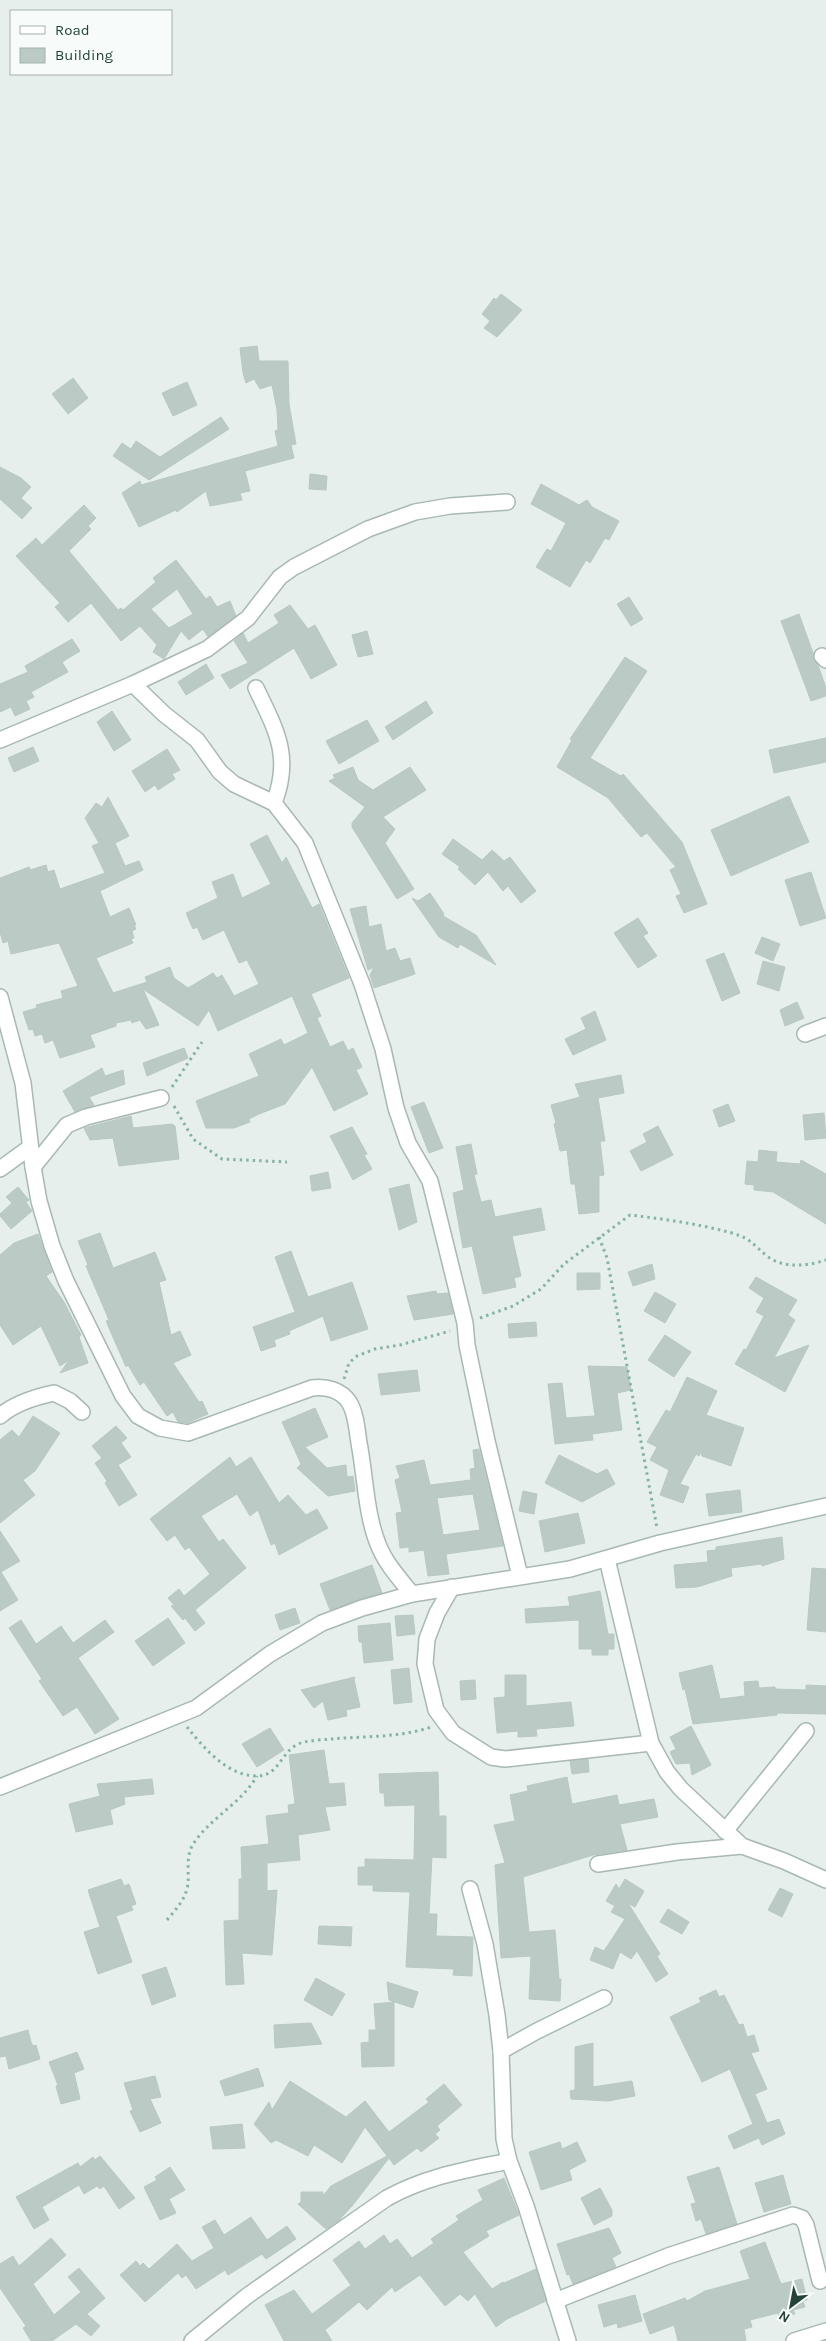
<svg xmlns="http://www.w3.org/2000/svg" width="826" height="2341" font-family="Karla,sans-serif">
	<rect width="100%" height="100%" fill="#e6efeb"/>
	<g fill="#bbcac4" stroke="#b8c9c2" fill-rule="evenodd">
		<path d="M501,294L522,310L497,337L484,328L490,321L482,314L494,298L496,300Z"/>
		<path d="M257,346L259,361H288L289,404L296,444L291,445L294,458L245,471L250,491L240,493L242,500L210,506L206,491L177,512L176,510L139,527L122,493L140,481L141,485L278,446L275,431L278,430L277,410L272,385L260,389L254,379L246,383L243,373L240,348Z"/>
		<path d="M73,378L88,398L68,414L52,394Z"/>
		<path d="M187,382L197,405L173,416L162,393Z"/>
		<path d="M221,417L229,429L149,480L113,456L122,443L131,449L136,441L160,457Z"/>
		<path d="M0,467L21,478L31,487L21,498L32,508L22,519L0,499Z"/>
		<path d="M310,474L327,476L326,490L309,489Z"/>
		<path d="M541,484L579,505L587,500L592,507L619,521L609,540L605,538L590,563L586,560L570,587L536,567L547,549L551,551L566,523L531,504Z"/>
		<path d="M84,505L96,518L88,526L91,529L69,551L118,610L121,608L123,610L156,582L153,578L176,560L206,599L210,596L217,607L230,601L236,616L208,637L203,629L189,640L181,631L164,659L153,652L157,645L140,626L121,641L91,603L68,622L55,607L60,603L16,556L36,538L42,545ZM177,589L193,614L169,628L151,609Z"/>
		<path d="M629,597L643,619L631,626L617,604Z"/>
		<path d="M290,605L308,629L315,625L337,665L311,679L294,648L230,689L221,675L248,663L234,641L243,633L248,643L279,623L274,615Z"/>
		<path d="M799,614L813,653V659L818,665L826,688V696L811,701L781,621Z"/>
		<path d="M367,631L373,654L358,657L352,635Z"/>
		<path d="M72,639L80,651L62,662L68,672L31,692L34,697L26,701L30,709L15,716L11,707L0,712V684L28,672L25,666Z"/>
		<path d="M625,657L647,671L590,758L621,776L623,774L682,842L707,904L684,913L676,896L681,894L670,870L676,867L647,833L641,837L608,798L557,767L572,740L570,739Z"/>
		<path d="M206,664L214,678L186,695L178,682Z"/>
		<path d="M426,701L433,713L393,740L385,727Z"/>
		<path d="M112,711L131,740L114,751L97,722Z"/>
		<path d="M367,720L379,741L339,764L326,741Z"/>
		<path d="M826,738V762L774,773L769,750Z"/>
		<path d="M33,747L39,761L14,772L8,758Z"/>
		<path d="M167,749L180,770L172,774L175,779L158,790L155,785L145,792L132,771Z"/>
		<path d="M353,767L358,780L373,790L410,767L426,790L383,817L395,829L385,843L414,889L397,899L352,827V823L365,807L329,781L335,778L333,775Z"/>
		<path d="M789,796L809,842L731,876L711,830Z"/>
		<path d="M108,797L129,836L115,843L125,866L139,861L143,870L100,891L110,917L129,908L136,925H134L136,929L132,931L134,938L131,939L133,943L96,958L113,993L147,982L145,977L170,967L174,978L188,988L213,973L217,978L222,975L234,996L259,984L247,960L239,963L224,930L203,940L197,927L193,929L186,913L218,898L212,882L233,874L242,898L271,884L250,844L267,835L282,863L286,857L312,908L319,904L349,978L311,994L321,1016L317,1018L330,1047L343,1041L348,1051L353,1048L362,1067L356,1070L368,1094L334,1111L312,1067L285,1104L259,1114L249,1119L250,1122L234,1128H206L196,1101L259,1076L249,1054L281,1039L284,1045L308,1033L292,996L218,1031L209,1010L198,1026L143,989L159,1025L146,1029L140,1020L132,1023L131,1020L116,1023V1026L90,1035L95,1047L60,1058L53,1040L45,1043L42,1034L35,1036L33,1029L29,1030L23,1012L37,1008L36,1005L63,998L61,991L78,986L59,943L11,954L8,941L3,943L0,932V878L29,867L30,870L46,865L48,872L54,870L60,889L105,873L92,846L99,843L85,818L96,803L102,807Z"/>
		<path d="M453,839L482,860L492,850L504,861L510,857L536,891L521,903L508,886L503,891L488,872L475,885L458,869L460,867L442,854Z"/>
		<path d="M811,872L826,918L800,926L785,880Z"/>
		<path d="M430,893L444,914L443,916L476,935L496,965L460,944L458,948L439,937L412,898L418,901Z"/>
		<path d="M366,906L369,927L381,924L386,951L395,948L400,961L410,958L415,974L374,988L370,975L374,967L368,970L350,909Z"/>
		<path d="M638,918L648,933L643,936L657,956L638,968L614,933Z"/>
		<path d="M762,937L780,944L773,961L755,953Z"/>
		<path d="M724,953L740,993L722,1001L706,960Z"/>
		<path d="M763,961L785,967L779,991L757,984Z"/>
		<path d="M797,1002L804,1018L785,1026L780,1010Z"/>
		<path d="M595,1011L606,1040L573,1055L565,1039L586,1029L581,1018Z"/>
		<path d="M184,1048L188,1058L147,1076L143,1063Z"/>
		<path d="M102,1068L105,1076L123,1070L125,1084L89,1097L94,1105L75,1112L63,1091Z"/>
		<path d="M621,1075L624,1093L598,1098L605,1141H600L604,1175L599,1176V1212L579,1214L575,1184H571L567,1150L560,1151L554,1124L556,1123L551,1105L580,1097L575,1084Z"/>
		<path d="M424,1102L443,1148L429,1153L411,1107Z"/>
		<path d="M728,1104L735,1121L719,1127L713,1110Z"/>
		<path d="M824,1113L826,1138L805,1140L803,1115Z"/>
		<path d="M131,1116L133,1128L172,1124L175,1126L179,1159L119,1166L113,1138L90,1140L84,1128Z"/>
		<path d="M658,1126L673,1155L641,1171L630,1151L647,1142L643,1134Z"/>
		<path d="M352,1127L367,1154L364,1155L372,1169L353,1180L330,1136Z"/>
		<path d="M471,1144L477,1174L474,1175L481,1202L491,1200L495,1217L541,1208L545,1230L512,1236L521,1276L514,1278L516,1287L483,1294L472,1246L463,1248L453,1193L464,1190L456,1147Z"/>
		<path d="M759,1150L777,1152L776,1162L800,1164L801,1160L826,1174V1224L773,1192L754,1190V1185L745,1184L747,1161L758,1162Z"/>
		<path d="M328,1172L331,1188L312,1191L310,1176Z"/>
		<path d="M409,1184L417,1222L399,1230L389,1189Z"/>
		<path d="M18,1187L29,1200L26,1202L32,1211L11,1229L0,1216V1214L12,1203L6,1197Z"/>
		<path d="M100,1233L113,1268L155,1252L166,1280L159,1282L171,1335L180,1331L191,1355L173,1363L199,1402L202,1401L208,1414L187,1423L178,1422L173,1412L167,1416L144,1382L140,1385L128,1365L126,1367L106,1321L109,1320L86,1266L88,1265L78,1241Z"/>
		<path d="M38,1234L52,1272L46,1276L64,1302L81,1335L79,1337L88,1363L60,1373L69,1360L60,1366L41,1326L13,1345L0,1325V1255L14,1243Z"/>
		<path d="M291,1251L308,1297L352,1282L368,1329L331,1341L323,1316L289,1331L290,1334L274,1340L276,1346L261,1351L253,1327L295,1312L275,1257Z"/>
		<path d="M652,1264L655,1279L633,1286L628,1272Z"/>
		<path d="M577,1273H600V1289L577,1290Z"/>
		<path d="M756,1277L797,1300L788,1315L795,1320L774,1358L809,1345L785,1392L735,1364L744,1349L746,1350L764,1316L756,1312L764,1298L749,1288Z"/>
		<path d="M436,1291L437,1294L448,1293L453,1314L414,1320L407,1296Z"/>
		<path d="M655,1292L676,1304L665,1323L644,1311Z"/>
		<path d="M536,1322L537,1336L509,1338L508,1324Z"/>
		<path d="M665,1335L691,1352L674,1377L648,1360Z"/>
		<path d="M588,1366L627,1367L631,1390L617,1393L622,1430L592,1434L593,1440L555,1444L548,1384L562,1383L566,1418L595,1416Z"/>
		<path d="M417,1370L420,1391L381,1395L378,1374Z"/>
		<path d="M687,1377L717,1391L706,1415L744,1428L731,1466L702,1456L701,1451L699,1456L696,1454L680,1484L689,1487L683,1503L660,1495L669,1470L650,1460L657,1447L647,1442L666,1410L670,1412Z"/>
		<path d="M315,1408L328,1437L305,1447L327,1468L346,1465L347,1477L353,1476L355,1491L328,1496L297,1468L301,1464L282,1422Z"/>
		<path d="M33,1416L60,1433L35,1471L23,1480L35,1495L0,1523V1440L12,1430L19,1437Z"/>
		<path d="M116,1426L127,1438L121,1443L131,1457L118,1465L137,1495L119,1506L105,1483L107,1481L95,1463L102,1458L92,1446Z"/>
		<path d="M479,1449L503,1546L446,1554L449,1574L428,1576L424,1550L409,1552V1547L400,1548L396,1513L402,1512L395,1480L400,1478L396,1466L424,1460L430,1485L471,1480L470,1469L475,1468L473,1450ZM473,1494L480,1530L443,1535L437,1498Z"/>
		<path d="M559,1455L597,1474L607,1469L615,1484L582,1502L545,1483Z"/>
		<path d="M230,1457L236,1467L251,1457L279,1503L288,1495L306,1515L317,1509L328,1528L279,1555L275,1543L271,1545L258,1510L250,1516L237,1494L201,1516L219,1542L223,1539L246,1568L195,1610L205,1623L195,1631L185,1618L183,1620L171,1606L174,1605L168,1598L179,1589L184,1596L210,1574L189,1547L185,1550L175,1535L167,1541L150,1519Z"/>
		<path d="M740,1490L742,1512L709,1516L706,1494Z"/>
		<path d="M523,1491L537,1494L534,1514L519,1511Z"/>
		<path d="M578,1513L585,1543L545,1552L539,1521Z"/>
		<path d="M0,1531L20,1561L1,1572L18,1600L0,1611Z"/>
		<path d="M782,1537L784,1559L762,1566L761,1564L731,1568L732,1576L697,1587L676,1588L674,1565L708,1562L707,1551L716,1550V1547Z"/>
		<path d="M372,1565L382,1593L330,1610L320,1584Z"/>
		<path d="M812,1568L826,1569V1632L807,1630Z"/>
		<path d="M600,1591L608,1634H614V1649H608V1655H592V1649H579V1620L526,1623L525,1609L570,1606L568,1597Z"/>
		<path d="M295,1608L300,1623L280,1630L275,1615Z"/>
		<path d="M413,1615L415,1634L397,1636L395,1616Z"/>
		<path d="M168,1618L185,1643L153,1666L135,1641Z"/>
		<path d="M21,1620L36,1644L61,1626L73,1643L105,1620L114,1632L78,1658L119,1719L95,1734L77,1707L63,1716L39,1681L42,1679L9,1628Z"/>
		<path d="M390,1623L393,1660L364,1663L362,1642H359L358,1626Z"/>
		<path d="M712,1665L720,1699L745,1696L744,1682L758,1681L759,1688L775,1687V1689L806,1690V1685L826,1686V1714L777,1713V1715L693,1724L685,1689L683,1690L679,1673Z"/>
		<path d="M409,1668L412,1702L394,1704L391,1670Z"/>
		<path d="M505,1675H526V1706L571,1702L574,1726L536,1729L537,1736L518,1737V1731L497,1733L494,1698L505,1697Z"/>
		<path d="M355,1677L354,1679L360,1707L346,1710L347,1716L328,1720L323,1701L314,1708L301,1690Z"/>
		<path d="M475,1680L476,1699L461,1700L460,1681Z"/>
		<path d="M691,1726L711,1765L692,1775L690,1763L676,1764L670,1752L676,1749L670,1737Z"/>
		<path d="M270,1728L284,1750L257,1767L242,1744Z"/>
		<path d="M324,1750L329,1784L344,1783L346,1805L325,1807L330,1830L298,1835L300,1860L267,1863V1891L277,1890L272,1955L242,1953L244,1984L226,1985L224,1921L239,1920V1879H242L241,1847L269,1844L266,1816L289,1813L288,1805L295,1804L289,1755Z"/>
		<path d="M588,1759L589,1772L572,1774L570,1761Z"/>
		<path d="M438,1772L439,1816H446V1858L432,1857L429,1914H437L436,1936L473,1937L472,1976L453,1975L454,1969L406,1967L410,1892L373,1891V1885H358V1867H365V1859L414,1860L415,1805L385,1806L384,1793H380L379,1774Z"/>
		<path d="M567,1777L572,1804L617,1795L619,1805L654,1799L658,1817L620,1824L627,1850L593,1855L523,1877L529,1932L555,1930L559,1979H561L560,2001L529,1999L531,1956L501,1958L495,1865L505,1863L494,1825L515,1821L510,1795L528,1791L527,1786Z"/>
		<path d="M152,1779L154,1794L124,1797L125,1804L110,1810L113,1824L76,1832L69,1804L100,1796L97,1784Z"/>
		<path d="M121,1879L124,1886L129,1884L136,1904L131,1906L133,1910L116,1916L132,1962L98,1974L84,1932L100,1927L88,1890Z"/>
		<path d="M625,1879L644,1891L635,1907L628,1903L660,1954L657,1956L668,1974L656,1982L637,1951L631,1959L620,1952L613,1969L590,1960L595,1947L604,1951L625,1919L611,1912L615,1906L606,1901L616,1884L619,1889Z"/>
		<path d="M780,1888L793,1894L782,1917L768,1910Z"/>
		<path d="M668,1909L689,1922L682,1934L660,1922Z"/>
		<path d="M319,1926L352,1927L351,1946L318,1944Z"/>
		<path d="M166,1967L176,1996L152,2005L142,1975Z"/>
		<path d="M316,1978L345,1994L332,2016L304,2000Z"/>
		<path d="M387,1982L418,1992L413,2008L389,2000Z"/>
		<path d="M716,1990L719,1997L724,1995L739,2025L743,2024L747,2037L754,2035L759,2051L751,2053L767,2089L755,2094L767,2123L779,2119L785,2134L762,2145L759,2138L734,2149L728,2136L753,2124L730,2069L702,2082L670,2017L701,2002L699,1998Z"/>
		<path d="M394,2002V2066L362,2067L361,2043L369,2042V2030H376L374,2004Z"/>
		<path d="M311,2023L322,2044L275,2048L274,2025Z"/>
		<path d="M28,2030L31,2042L33,2046L36,2045L40,2059L9,2069L6,2056L0,2057V2038Z"/>
		<path d="M593,2043V2087L632,2081L635,2096L608,2101L571,2099L570,2091L575,2090V2047Z"/>
		<path d="M77,2052L84,2069L74,2073L80,2099L61,2104L56,2086L58,2085L49,2062Z"/>
		<path d="M258,2068L264,2086L225,2096L220,2081Z"/>
		<path d="M155,2076L161,2097L150,2099L161,2123L140,2132L130,2111L133,2110L124,2083Z"/>
		<path d="M290,2081L346,2117L365,2101L389,2132L429,2102L426,2099L444,2084L462,2105L437,2126L440,2130L435,2134L439,2138L421,2152L417,2148L394,2165L389,2158L352,2206L338,2221L326,2229L298,2204L301,2202V2192H323V2196L331,2186L387,2156L365,2127L342,2163L314,2145L308,2156L276,2140L271,2143L254,2124L269,2102L272,2110Z"/>
		<path d="M242,2124L245,2148L213,2149L210,2127Z"/>
		<path d="M560,2142L562,2149L577,2142L586,2161L569,2170L572,2180L541,2190L529,2152Z"/>
		<path d="M100,2156L135,2198L119,2209L104,2186L100,2189L97,2186L84,2194L79,2185L42,2207L49,2220L34,2229L16,2197L78,2163L80,2167L93,2157L95,2160Z"/>
		<path d="M170,2167L185,2190L169,2199L176,2213L160,2220L144,2187L157,2180L155,2177Z"/>
		<path d="M719,2167L737,2224L706,2234L701,2219L696,2221L691,2204L696,2203L687,2177Z"/>
		<path d="M783,2175L791,2204L764,2212L755,2183Z"/>
		<path d="M504,2178L519,2215L486,2231L489,2236L463,2252L492,2289L503,2282L504,2283L536,2269L546,2301L507,2319L496,2327L475,2294L468,2301L460,2294L445,2306L420,2275L395,2292L392,2287L367,2310L359,2302L325,2330L332,2341H284L265,2305L294,2290L312,2314L351,2285L333,2260L359,2241L365,2249L384,2235L390,2244L397,2239L412,2258L434,2243L431,2239L459,2220L456,2216L483,2200L478,2190Z"/>
		<path d="M600,2188L612,2210V2216L594,2225L581,2198Z"/>
		<path d="M251,2217L267,2240L287,2226L296,2239L266,2259L262,2254L228,2275L225,2270L196,2289L186,2275L182,2278L178,2273L145,2302L120,2275L136,2261L140,2266L143,2263L149,2269L177,2244L192,2261L214,2248L202,2227L215,2220L224,2235Z"/>
		<path d="M609,2228L621,2253L612,2258L616,2267L573,2284L569,2274L567,2275L557,2244Z"/>
		<path d="M51,2238L66,2255L33,2284L54,2315L81,2292L68,2277L79,2268L105,2298L87,2314L100,2326L91,2336L76,2324L52,2341H31L23,2328L26,2326L0,2288V2264L13,2256L19,2266Z"/>
		<path d="M765,2242L781,2284L802,2279L807,2300L803,2301L805,2307L793,2310L795,2314L779,2318L778,2313L750,2320L752,2327L744,2329L746,2341H678L674,2325L650,2334L643,2314L685,2298L687,2301L705,2291L750,2279L740,2251Z"/>
		<path d="M635,2295L642,2321L618,2328L617,2323L604,2327L598,2305Z"/>
	</g>
	<g fill="none" stroke-linecap="round" stroke-linejoin="round">
		<g stroke="#a8b8b2" stroke-width="18">
			<g id="minor">
				<path d="M822,656L826,660"/>
				<path d="M133,684L164,714L197,740L220,772L234,784L274,803L305,843L362,984L383,1049L396,1108L408,1143L430,1181L465,1323L467,1345L487,1441L520,1576"/>
				<path d="M256,688C276,730 292,756 274,803"/>
				<path d="M0,740L133,684L207,649L248,618L280,577L294,567L368,529L415,512L450,506L507,502"/>
				<path d="M0,997L23,1083L33,1167L39,1201L52,1246L66,1281L123,1396L138,1416L160,1428L188,1433L312,1388C326,1386 341,1390 349,1402C356,1413 357,1430 359,1443C365,1474 366,1515 378,1544C385,1563 400,1579 412,1594"/>
				<path d="M805,1034L826,1026"/>
				<path d="M33,1167L67,1125L86,1117L161,1098"/>
				<path d="M0,1169L29,1148"/>
				<path d="M0,1416C15,1403 35,1397 54,1393L70,1401L82,1412"/>
				<path d="M607,1559L651,1743L667,1772L681,1789L742,1846L784,1861L826,1880"/>
				<path d="M452,1587L437,1613L427,1639L425,1664L436,1710L453,1733L491,1757L505,1759L651,1743"/>
				<path d="M0,1787L196,1708L270,1654L322,1623L362,1608L412,1594L570,1569L660,1543L826,1506"/>
				<path d="M725,1831L806,1731"/>
				<path d="M598,1864L677,1852L742,1846"/>
				<path d="M470,1889L485,1944L497,2015L501,2051L504,2139L509,2161L526,2206L568,2341"/>
				<path d="M501,2051L537,2031L604,1998"/>
				<path d="M555,2301L668,2256L793,2215L802,2218L806,2225L820,2281"/>
				<path d="M192,2341L247,2296L387,2198C427,2176 466,2170 509,2161"/>
				<path d="M794,2341L826,2331"/>
			</g>
		</g>
		<g stroke="#86b3a5" stroke-width="3" stroke-dasharray="2.5 4" stroke-linecap="butt">
			<path d="M172,1087L202,1042"/>
			<path d="M174,1106L193,1139L222,1159L287,1162"/>
			<path d="M599,1237L607,1258L657,1528"/>
			<path d="M480,1318L513,1306L541,1289L564,1264L630,1215C664,1219 699,1224 732,1233C752,1239 752,1244 767,1256C783,1269 808,1266 826,1260"/>
			<path d="M344,1379L349,1363L357,1356L375,1349L400,1345L450,1331"/>
			<path d="M187,1727C204,1748 227,1776 257,1776C279,1776 281,1752 298,1744C308,1740 321,1740 332,1739C364,1736 399,1738 431,1727"/>
			<path d="M167,1920C176,1909 186,1899 188,1884C189,1872 186,1858 192,1846C207,1820 241,1804 257,1776"/>
		</g>
		<use href="#minor" stroke="#fff" stroke-width="15"/>
	</g>
	<rect x="10" y="10" width="162" height="65" fill="#f7fbf9" stroke="#a3b1ad"/>
	<rect x="20" y="26" width="25" height="8" fill="#ffffff" stroke="#a3b1ad"/>
	<text x="55" y="35" font-size="15" fill="#24423a">Road</text>
	<rect x="20" y="48" width="25" height="15" fill="#bbcac4" stroke="#a3b1ad"/>
	<text x="55" y="60" font-size="15" fill="#24423a">Building</text>
	<g transform="translate(791 2306) rotate(212)" stroke="#f7fbf9" stroke-width="4" paint-order="stroke">
	<path d="M0-4L9 19L0 12L-9 19Z" fill="#24423a"/>
	<text y="-8" font-size="14" font-weight="bold" text-anchor="middle" fill="#24423a">N</text>
	</g>
</svg>
